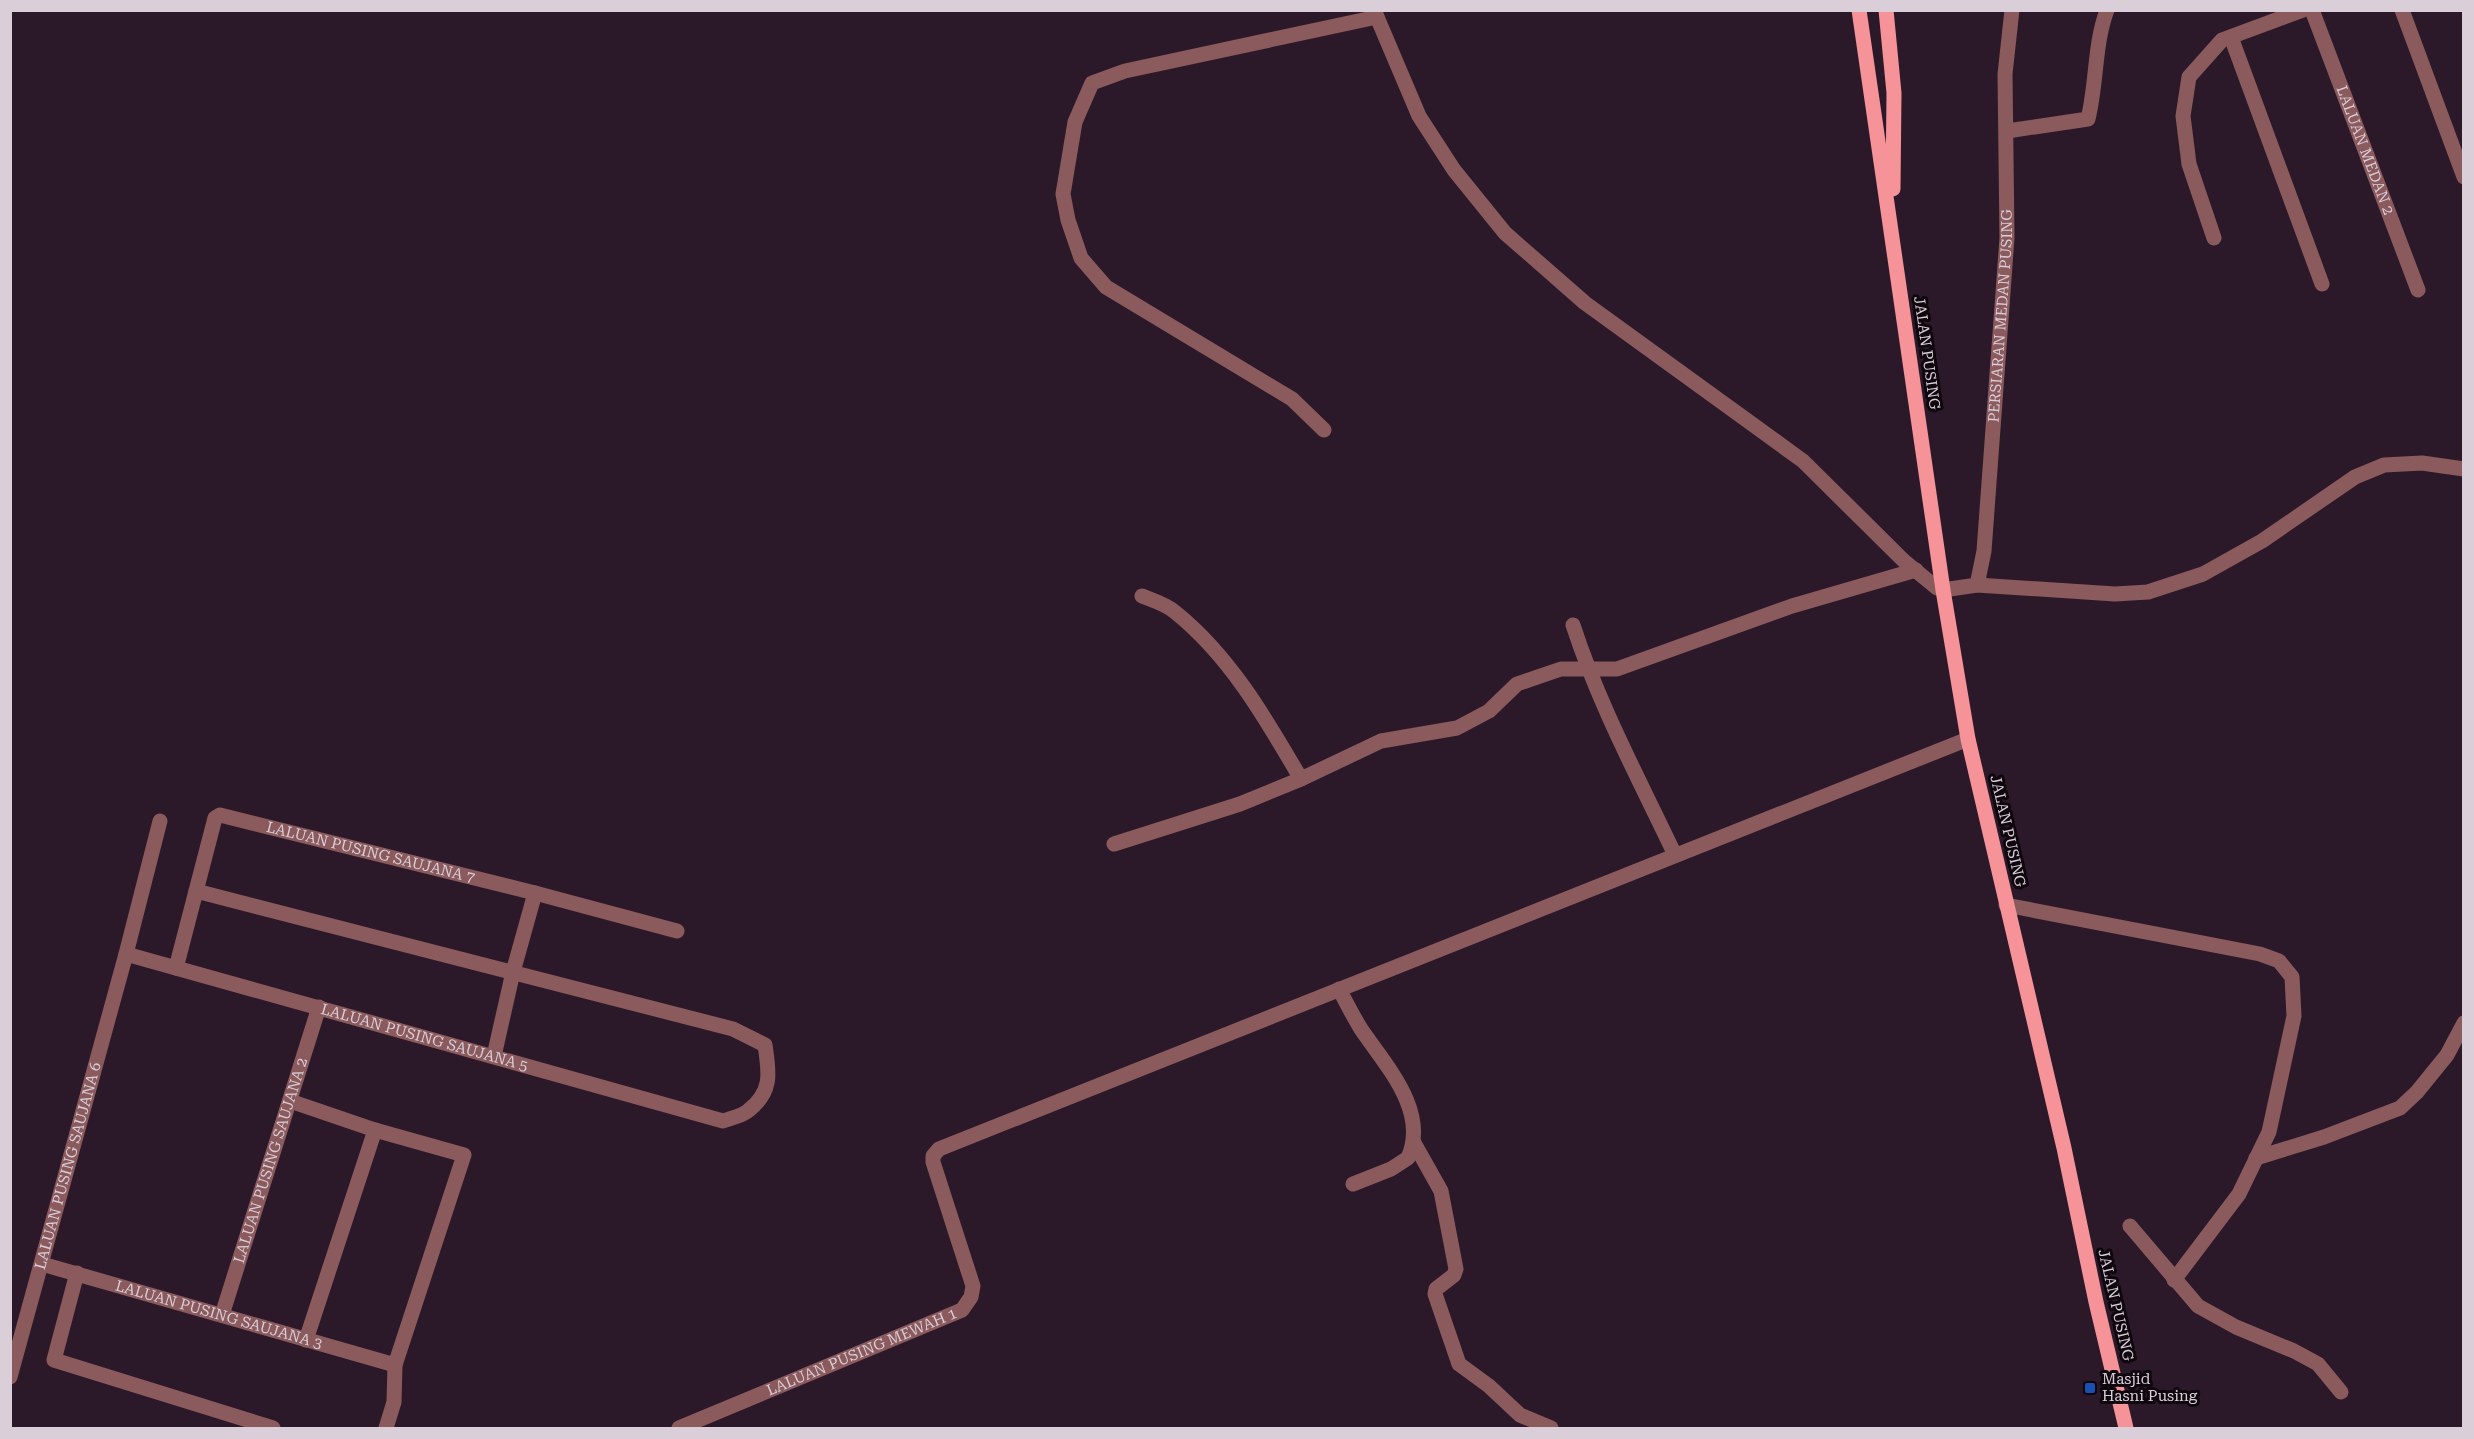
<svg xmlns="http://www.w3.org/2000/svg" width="2474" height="1439" font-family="'Roboto Serif',serif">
	<rect width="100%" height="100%" fill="#2b192a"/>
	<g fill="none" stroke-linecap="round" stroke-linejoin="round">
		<g stroke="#8a5a5c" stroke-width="15">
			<path id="s1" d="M1374,10L1419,116L1454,170L1505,233L1585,303L1803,461L1904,561L1937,588L1943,590L1977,585L1984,551L2007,238L2005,74L2012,10"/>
			<path id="s2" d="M2312,10L2418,290"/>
			<path d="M2402,10L2464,177"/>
			<path d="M2231,37L2322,284"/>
			<path d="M2007,131L2088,119C2097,83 2094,45 2107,10"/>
			<path d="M2214,238L2189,164L2183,116L2189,77L2222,40L2303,10"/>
			<path d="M1324,430L1292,399L1106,287L1081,258L1068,220L1063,194L1075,122L1092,83L1125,71L1377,17"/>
			<path d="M1977,585L2115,594L2148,592L2203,574L2262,541L2355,477L2384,465L2422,463L2464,469"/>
			<path d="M1142,596C1152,600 1166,604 1175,612C1230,656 1266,719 1301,779L1381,741L1457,728L1489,711L1517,684L1561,669H1617L1792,606L1916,570"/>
			<path d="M1573,625C1599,705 1639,779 1675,855"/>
			<path d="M1114,844L1240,804L1301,779"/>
			<path d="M2006,905L2260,954L2279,961L2292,977L2294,1016L2269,1132L2239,1194L2174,1280"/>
			<path id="s3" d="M126,954L723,1121C731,1118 743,1116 749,1110C773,1091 769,1072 765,1045L733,1029L196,891"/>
			<path id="s4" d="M176,968L215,818L220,815L535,893L677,931"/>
			<path d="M1339,989C1346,1002 1353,1016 1361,1029C1386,1066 1429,1111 1408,1158L1391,1169L1353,1184"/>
			<path d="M494,1056L513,972L535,893"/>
			<path d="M290,1101L375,1130L464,1155L395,1365L394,1402L386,1428"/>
			<path d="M1414,1143L1441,1191L1456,1269L1454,1275L1436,1289L1435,1294L1459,1364L1489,1386L1520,1415L1551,1428"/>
			<path d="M2256,1158L2324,1137L2400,1108L2417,1092L2447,1055L2464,1023"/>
			<path d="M2130,1226L2198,1306L2236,1327L2294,1351L2318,1364L2341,1392"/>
			<path id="s5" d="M42,1264L395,1365"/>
			<path d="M77,1273L54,1360L273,1428"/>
			<path id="s6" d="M222,1315L319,1007"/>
			<path d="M306,1340L375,1130"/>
			<path id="s7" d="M10,1377L126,954L160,821"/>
			<path id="s8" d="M679,1428L962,1310L971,1297L973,1286L933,1162V1156L939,1149L1968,739"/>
		</g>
		<g stroke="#f59399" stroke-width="15">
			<path d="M1859,10L1943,590L1968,739L2064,1148L2096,1302L2126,1428"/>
			<path d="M1886,10L1894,93L1893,189"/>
		</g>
	</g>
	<rect fill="#1a4fb4" stroke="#0f070e" stroke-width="2" x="2084" y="1382" width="12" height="12" rx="3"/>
	<g text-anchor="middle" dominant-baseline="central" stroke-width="6" stroke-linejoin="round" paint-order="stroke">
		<g font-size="15" fill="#daced9" stroke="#0f070e">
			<text stroke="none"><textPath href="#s2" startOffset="150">LALUAN MEDAN 2</textPath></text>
			<text stroke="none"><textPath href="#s1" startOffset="1132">PERSIARAN MEDAN PUSING</textPath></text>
			<text transform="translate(1927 353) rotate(82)">JALAN PUSING</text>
			<text transform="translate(2008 831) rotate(77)">JALAN PUSING</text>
			<text stroke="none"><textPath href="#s4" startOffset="316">LALUAN PUSING SAUJANA 7</textPath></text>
			<text stroke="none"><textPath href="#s3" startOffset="310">LALUAN PUSING SAUJANA 5</textPath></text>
			<text stroke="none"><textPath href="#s6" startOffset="162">LALUAN PUSING SAUJANA 2</textPath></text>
			<text stroke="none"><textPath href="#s7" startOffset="219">LALUAN PUSING SAUJANA 6</textPath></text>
			<text transform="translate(2116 1305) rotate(77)">JALAN PUSING</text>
			<text stroke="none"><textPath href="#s5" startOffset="184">LALUAN PUSING SAUJANA 3</textPath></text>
			<text stroke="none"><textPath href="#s8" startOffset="198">LALUAN PUSING MEWAH 1</textPath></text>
		</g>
		<g font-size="15" fill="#daced9" stroke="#0f070e" text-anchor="start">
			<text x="2102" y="1379">Masjid<tspan x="2102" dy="17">Hasni Pusing</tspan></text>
		</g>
	</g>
	<rect width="2474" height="1439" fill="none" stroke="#daced9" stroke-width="24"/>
</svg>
